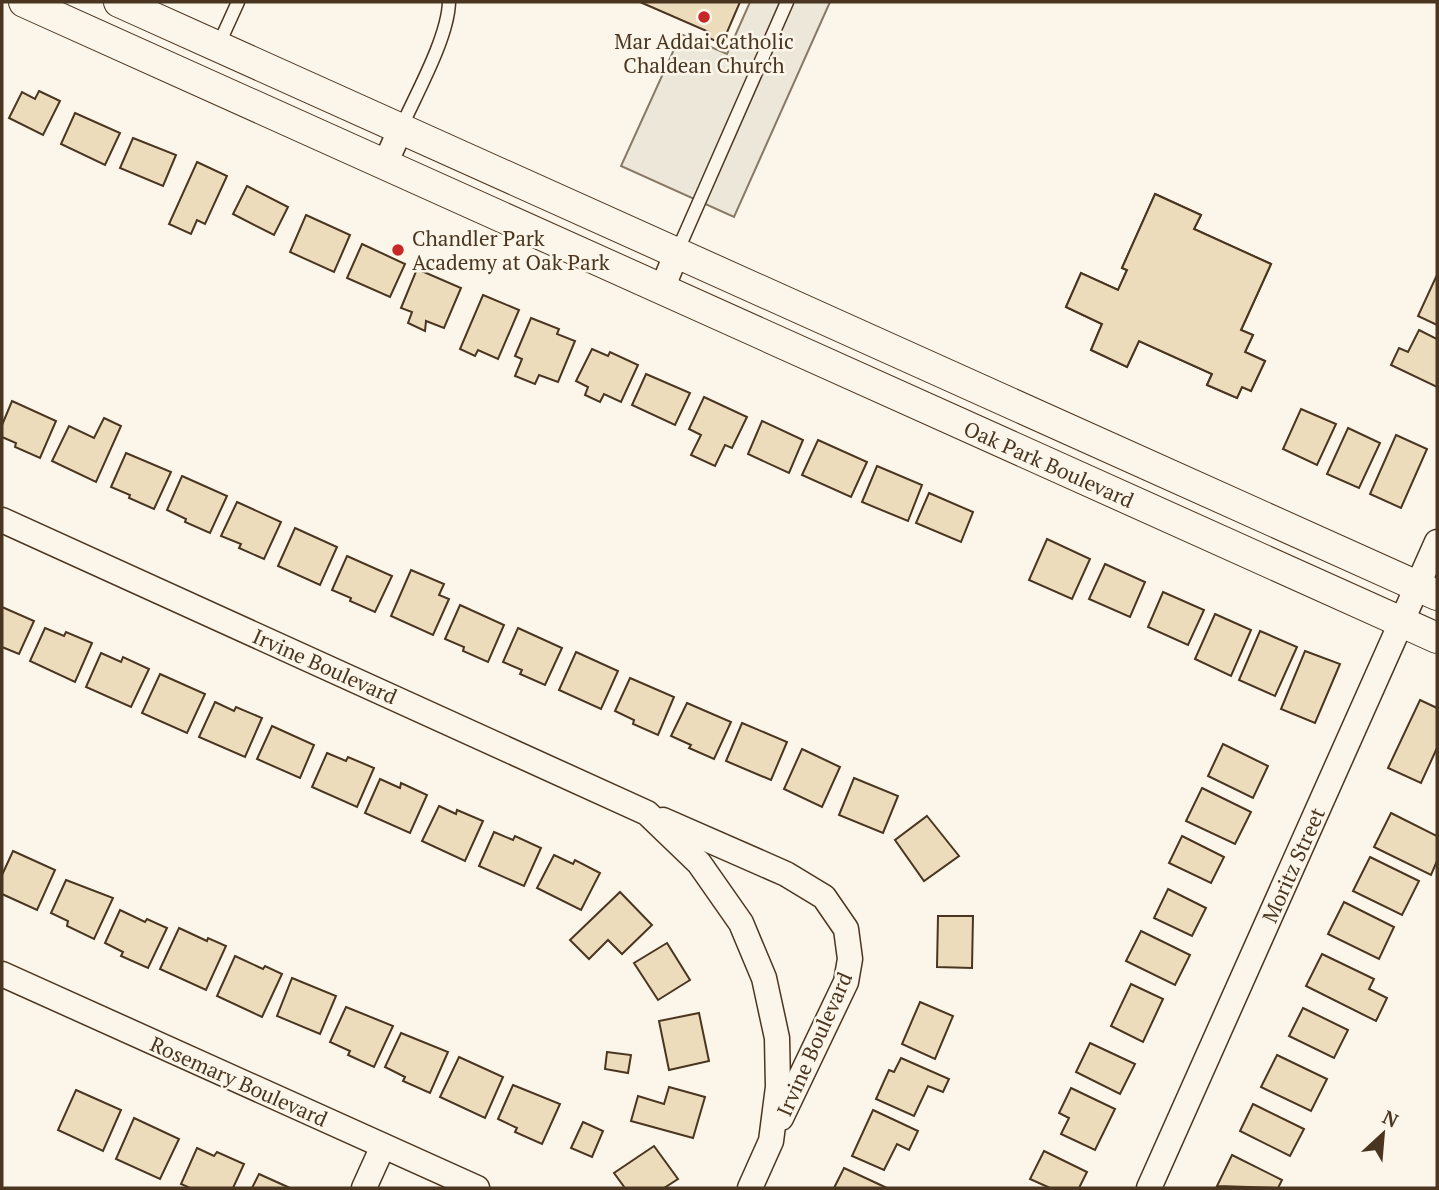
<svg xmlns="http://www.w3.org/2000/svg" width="1439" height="1190" font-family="'PT Serif',serif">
	<rect width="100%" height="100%" fill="#fbf6e9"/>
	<path fill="#ede7d9" stroke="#887966" stroke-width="2" d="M750,2H830L734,217L621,166L681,34L727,54Z"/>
	<g fill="#ecdcbc" stroke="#4a3520" stroke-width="2" fill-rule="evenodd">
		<path d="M640,2H740L722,44L707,37L709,32Z"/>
		<path d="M39,91L60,101L43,135L9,118L22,92L35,99Z"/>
		<path d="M75,113L120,133L105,165L61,144Z"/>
		<path d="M133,138L176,155L163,186L120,168Z"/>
		<path d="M197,162L227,176L205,224L197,220L191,234L169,224Z"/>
		<path d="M247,186L288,207L274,235L233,214Z"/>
		<path d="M1155,194L1201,215L1194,229L1271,264L1241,330L1253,335L1245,352L1265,361L1251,391L1242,387L1237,398L1207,385L1212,374L1139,341L1127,367L1091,350L1102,324L1066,307L1081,273L1118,290L1127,270L1122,268ZM1173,276L1210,292L1195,324L1154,306L1163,287L1167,289Z"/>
		<path d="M1155,194L1201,215L1194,229L1271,264L1241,330L1253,335L1245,352L1265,361L1251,391L1242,387L1237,398L1207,385L1212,374L1139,341L1127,367L1091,350L1102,324L1066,307L1081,273L1118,290L1127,270L1122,268Z"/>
		<path d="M306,215L350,235L334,272L290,252Z"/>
		<path d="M362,244L405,264L390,297L347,278Z"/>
		<path d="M417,269L461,288L444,328L426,321L425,331L408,323L412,312L401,308Z"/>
		<path d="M1436,277L1437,278V325L1418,316Z"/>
		<path d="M483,295L519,310L498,359L478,350L475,356L460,349Z"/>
		<path d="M531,318L559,329L557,334L575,341L558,382L539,375L535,384L515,376L522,359L515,356Z"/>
		<path d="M1419,330L1437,339V387L1391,365L1399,348L1408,352Z"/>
		<path d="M592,349L608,356L610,352L638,365L621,402L604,394L600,402L585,395L588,387L576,381Z"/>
		<path d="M646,374L690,393L675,425L632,405Z"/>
		<path d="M704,397L747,417L732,448L725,445L715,466L691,455L701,435L689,429Z"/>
		<path d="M12,401L56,421L40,458L15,447L16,443L2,437V425Z"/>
		<path d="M1301,409L1336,424L1317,465L1283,449Z"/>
		<path d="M104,418L121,426L96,482L52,461L69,426L94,438Z"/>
		<path d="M762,421L803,440L789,473L748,454Z"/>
		<path d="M1348,428L1380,443L1359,488L1327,474Z"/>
		<path d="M1396,435L1427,449L1401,508L1370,494Z"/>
		<path d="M818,440L867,462L851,497L802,475Z"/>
		<path d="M126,453L171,472L154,509L129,498L130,495L111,487Z"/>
		<path d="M877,466L922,485L908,521L862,502Z"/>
		<path d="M182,476L227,496L210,533L185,522L186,519L167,510Z"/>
		<path d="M929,493L973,512L961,542L916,523Z"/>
		<path d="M237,502L281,522L264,559L239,548L241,544L221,536Z"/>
		<path d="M295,528L337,547L320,585L278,566Z"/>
		<path d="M1047,539L1090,559L1072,599L1029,580Z"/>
		<path d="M347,556L392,576L375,612L350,601L351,598L332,590Z"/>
		<path d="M1105,564L1145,582L1130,617L1089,599Z"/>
		<path d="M411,570L444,584L439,595L449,599L433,635L391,616Z"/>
		<path d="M1163,592L1204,610L1188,645L1148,627Z"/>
		<path d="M460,605L504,625L488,662L463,651L464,647L445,639Z"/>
		<path d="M2,607L34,621L19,654L2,647Z"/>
		<path d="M1215,614L1251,630L1231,676L1195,659Z"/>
		<path d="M45,628L64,636L66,632L92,643L75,682L30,661Z"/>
		<path d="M518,628L562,648L545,685L520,674L522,670L503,662Z"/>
		<path d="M1260,631L1297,647L1275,696L1239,680Z"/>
		<path d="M1305,651L1340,664L1315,723L1281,709Z"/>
		<path d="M576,652L618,671L601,709L559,690Z"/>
		<path d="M101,653L121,662L123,657L149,669L131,707L86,687Z"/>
		<path d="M160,674L205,694L187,733L142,713Z"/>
		<path d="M630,678L674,697L658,735L633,724L634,720L615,711Z"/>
		<path d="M1420,700L1437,708V748L1421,783L1388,768Z"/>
		<path d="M215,702L234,711L236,707L262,718L245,757L199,737Z"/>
		<path d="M687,703L731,722L714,759L689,748L691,745L671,736Z"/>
		<path d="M742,723L787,742L771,780L726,761Z"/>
		<path d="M272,726L314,745L300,778L257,759Z"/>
		<path d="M1223,744L1268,766L1253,798L1208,776Z"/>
		<path d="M802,749L840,767L822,807L784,789Z"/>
		<path d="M327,753L346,761L348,757L374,768L357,807L312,787Z"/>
		<path d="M854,778L898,796L883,833L839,815Z"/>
		<path d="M380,779L400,788L401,783L427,795L410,833L365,813Z"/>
		<path d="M1202,788L1251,812L1235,844L1186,821Z"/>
		<path d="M439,806L456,814L457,810L483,821L465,861L422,841Z"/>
		<path d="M1391,813L1437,836V861L1431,875L1374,847Z"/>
		<path d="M927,816L959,856L924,881L895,840Z"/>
		<path d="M494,832L513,840L515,836L541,848L524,886L479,866Z"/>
		<path d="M1182,836L1224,857L1211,883L1169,863Z"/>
		<path d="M13,851L55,870L37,910L2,894V875Z"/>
		<path d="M554,855L573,864L575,860L600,873L581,910L537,888Z"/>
		<path d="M1370,857L1419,881L1402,915L1353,891Z"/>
		<path d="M66,880L113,898L94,939L67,926L68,921L51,913Z"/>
		<path d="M1168,889L1206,908L1192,936L1154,918Z"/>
		<path d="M620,892L652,925L622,954L608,940L589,959L570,940Z"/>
		<path d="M1344,902L1394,927L1379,959L1328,934Z"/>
		<path d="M120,910L145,922L147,919L167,928L148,968L121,956L123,952L105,943Z"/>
		<path d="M938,916H973L972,968L937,967Z"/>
		<path d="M179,928L207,941L208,938L226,946L206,990L160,969Z"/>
		<path d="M1141,931L1190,955L1175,985L1126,961Z"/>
		<path d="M667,943L690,980L658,1000L634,963Z"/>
		<path d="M1322,954L1374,979L1369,989L1387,998L1376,1021L1306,986Z"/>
		<path d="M235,956L263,969L265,966L282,974L262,1017L217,996Z"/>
		<path d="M292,978L336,996L320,1034L277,1016Z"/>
		<path d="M1131,984L1163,999L1143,1042L1111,1026Z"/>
		<path d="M920,1002L953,1016L935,1059L902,1044Z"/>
		<path d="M346,1007L393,1026L374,1067L348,1055L350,1051L330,1042Z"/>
		<path d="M1303,1008L1348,1030L1334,1058L1289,1036Z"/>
		<path d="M699,1013L709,1061L669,1070L659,1021Z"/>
		<path d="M401,1033L448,1052L430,1093L403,1081L405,1077L385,1067Z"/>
		<path d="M1090,1043L1135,1064L1120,1094L1076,1072Z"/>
		<path d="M607,1052L631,1055L628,1073L605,1069Z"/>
		<path d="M1277,1055L1327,1079L1311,1111L1261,1087Z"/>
		<path d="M459,1057L503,1077L485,1118L440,1097Z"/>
		<path d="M901,1058L949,1079L943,1092L928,1086L914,1116L876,1099L889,1070L894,1072Z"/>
		<path d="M513,1085L560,1104L542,1144L515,1132L517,1128L498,1119Z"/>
		<path d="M669,1087L705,1097L693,1138L631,1121L638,1096L664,1104Z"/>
		<path d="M1071,1088L1115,1109L1095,1150L1061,1134L1069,1118L1059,1113Z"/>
		<path d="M76,1090L121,1110L103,1151L58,1130Z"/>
		<path d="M1253,1104L1304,1129L1290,1156L1240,1131Z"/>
		<path d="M873,1110L918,1131L909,1150L897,1144L884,1170L852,1156Z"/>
		<path d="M134,1118L179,1139L160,1179L116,1159Z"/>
		<path d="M583,1122L603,1131L592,1157L571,1148Z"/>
		<path d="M654,1146L678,1179L664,1188H625L614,1173Z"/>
		<path d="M197,1148L214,1156L217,1152L244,1164L233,1188H190L181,1184Z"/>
		<path d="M1044,1151L1087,1172L1079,1188H1050L1030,1179Z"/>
		<path d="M1232,1155L1282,1180L1278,1188L1217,1186Z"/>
		<path d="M844,1168L887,1188H834Z"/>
		<path d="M259,1174L290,1188H252Z"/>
	</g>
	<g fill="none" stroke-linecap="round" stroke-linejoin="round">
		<g stroke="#4a3520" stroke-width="15">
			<g id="service">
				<path d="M218,46L238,2"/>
				<path d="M401,128C416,94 448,38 449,2"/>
				<path d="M677,252L787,2"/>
			</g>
		</g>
		<g stroke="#4a3520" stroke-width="27">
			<g id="minor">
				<path d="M385,164L401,128"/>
				<path d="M662,289L677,252"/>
				<path d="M2,520L647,813L699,863L741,923L764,978L777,1038L778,1087L771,1141L750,1188"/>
				<path d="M663,820L786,874L824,897L846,929L850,959L846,982L781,1118"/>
				<path d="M2,974L477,1188"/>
				<path d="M364,1188L383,1146"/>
				<path d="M1149,1188L1437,542"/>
			</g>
		</g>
		<g stroke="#4a3520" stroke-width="32">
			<g id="tertiary">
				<path d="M24,2L1437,638"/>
				<path d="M119,2L1437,595"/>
			</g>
		</g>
		<use href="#service" stroke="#fbf6e9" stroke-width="12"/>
		<use href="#minor" stroke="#fbf6e9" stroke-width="24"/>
		<use href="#tertiary" stroke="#fbf6e9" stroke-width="30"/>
	</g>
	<g fill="#c62828" stroke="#fbf6e9" stroke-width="2.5">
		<circle cx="704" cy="17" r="7"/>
		<circle cx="398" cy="250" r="7"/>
	</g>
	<g text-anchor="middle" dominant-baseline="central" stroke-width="5" stroke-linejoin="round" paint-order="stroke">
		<g font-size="21" fill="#4a3520" stroke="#fbf6e9">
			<text x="704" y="41">Mar Addai Catholic<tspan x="704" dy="24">Chaldean Church</tspan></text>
			<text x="412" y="238" text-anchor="start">Chandler Park<tspan x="412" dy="24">Academy at Oak Park</tspan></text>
		</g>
		<g font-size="21" fill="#4a3520" stroke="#fbf6e9">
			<text transform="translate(1049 464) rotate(24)">Oak Park Boulevard</text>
			<text transform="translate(325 666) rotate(24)">Irvine Boulevard</text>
			<text transform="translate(1293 865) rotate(-66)">Moritz Street</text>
			<text transform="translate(814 1044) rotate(-66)">Irvine Boulevard</text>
			<text transform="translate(239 1081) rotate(24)">Rosemary Boulevard</text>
		</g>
	</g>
	<rect width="1439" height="1190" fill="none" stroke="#4a3520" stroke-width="7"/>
	<g transform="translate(1383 1134) rotate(26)" stroke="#fbf6e9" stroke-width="5" paint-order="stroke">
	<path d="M0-5L12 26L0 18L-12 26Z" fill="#4a3520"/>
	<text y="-10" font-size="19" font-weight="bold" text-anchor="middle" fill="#4a3520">N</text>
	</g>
</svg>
